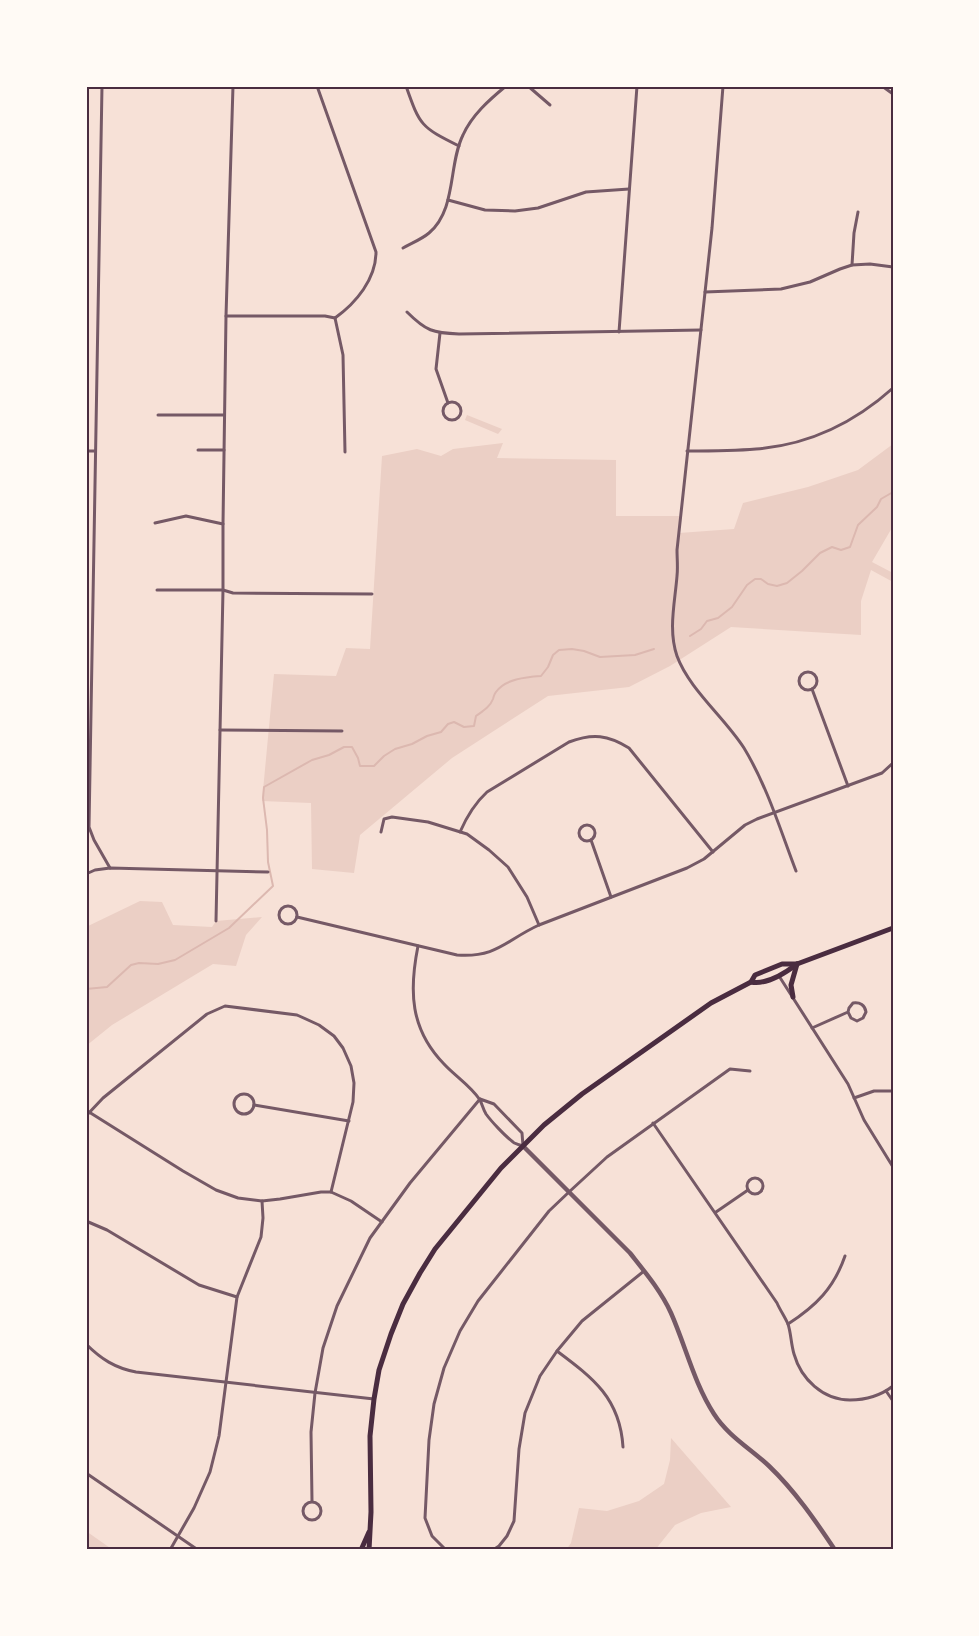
<svg xmlns="http://www.w3.org/2000/svg" width="979" height="1636" font-family="'Source Sans 3',sans-serif">
	<rect width="100%" height="100%" fill="#f7e1d7"/>
	<g fill="#ebcfc5">
		<path d="M467,415L502,429L498,434L465,420Z"/>
		<path d="M503,443L497,458L616,460V516H679V533L734,529L743,503L808,487L858,470L893,444V526L872,562L893,573V582L871,570L861,601V635L731,627L670,666L629,687L548,696L452,758L360,835L354,873L312,869L311,803L262,801L274,674L336,676L346,648L370,649L382,456L417,449L441,456L453,449Z"/>
		<path d="M140,901L162,902L173,925L212,927L216,921L262,917L246,935L236,966L213,964L112,1025L86,1046V927Z"/>
		<path d="M671,1438L731,1507L701,1513L675,1525L655,1550H566L571,1543L579,1508L607,1511L639,1501L664,1484L670,1460Z"/>
		<path d="M86,1531L113,1550H86Z"/>
	</g>
	<g fill="none" stroke-linecap="round" stroke-linejoin="round">
		<g stroke="#dcb8b0" stroke-width="2">
			<path d="M690,636L701,629L707,621L718,618L732,607L747,585L755,579H761L768,584L777,586L787,583L802,571L820,553L832,547L841,550L850,547L858,525L877,507L881,499L893,492"/>
			<path d="M86,989L107,987L131,965L139,963L158,964L175,960L229,928L273,886L268,862L267,830L263,798L264,787L312,760L329,755L344,747H352L358,758L360,766H374L384,756L395,749L412,744L427,736L441,732L448,724L454,722L464,727L474,726L476,716C483,711 490,707 493,699C494,696 494,694 496,692C505,679 526,677 541,676L548,667L553,655L559,650L572,649L584,651L600,657L635,655L654,649"/>
		</g>
		<g stroke="#755966" stroke-width="3">
			<path d="M102,86L89,827L94,840L110,868"/>
			<path d="M317,86L376,252C376,279 356,303 335,318"/>
			<path d="M406,86C420,126 421,127 459,146"/>
			<path d="M528,86L550,105"/>
			<path d="M723,86L712,228L677,550C677,558 678,568 677,576C675,602 668,630 677,656C689,689 725,718 744,748C767,786 780,829 796,871"/>
			<path d="M882,86L893,94"/>
			<path d="M448,200L485,210L515,211L538,208L586,192L629,189"/>
			<path d="M403,248C412,243 422,239 429,233C457,209 448,165 463,135C472,115 489,100 506,86"/>
			<path d="M852,265L854,233L858,212"/>
			<path d="M705,292L781,289L810,282L840,269L852,265L870,264L893,267"/>
			<path d="M407,312C426,331 433,333 459,334L701,330"/>
			<path d="M226,316H325L335,318"/>
			<path d="M335,318L343,355L345,452"/>
			<path d="M619,332L637,86"/>
			<path d="M440,333L436,369L448,403"/>
			<circle cx="452" cy="411" r="9"/>
			<path d="M158,415H224"/>
			<path d="M198,450H224"/>
			<path d="M86,451H95"/>
			<path d="M687,451C710,451 733,451 756,449C808,445 854,423 893,388"/>
			<path d="M155,523L186,516L223,524"/>
			<path d="M157,590H223L233,593L372,594"/>
			<circle cx="808" cy="681" r="9"/>
			<path d="M812,689L848,786"/>
			<path d="M220,730L342,731"/>
			<circle cx="587" cy="833" r="8"/>
			<path d="M381,832L384,819L392,817L428,822L467,834L489,850L508,867L527,897L539,925"/>
			<path d="M460,832C467,816 474,804 487,792L569,742C593,733 608,735 629,748L713,852"/>
			<path d="M591,840L611,897"/>
			<path d="M86,874L95,870L110,868L268,872"/>
			<circle cx="288" cy="915" r="9"/>
			<path d="M297,917L457,955C497,958 506,940 539,925L687,868L704,859L745,825L757,819L882,773L893,763"/>
			<path d="M216,921L223,590V524L226,316L233,86"/>
			<path d="M418,946C409,991 410,1029 444,1064C455,1076 471,1086 480,1100C482,1104 483,1109 486,1114C491,1121 505,1136 513,1142C515,1144 520,1145 523,1146L522,1133L494,1104L480,1099"/>
			<path d="M779,976L848,1084L864,1120L893,1167"/>
			<path d="M812,1028L848,1012L849,1008L853,1003C860,1002 865,1005 866,1012L863,1018L857,1021L851,1018L848,1012"/>
			<circle cx="244" cy="1104" r="10"/>
			<path d="M854,1098L874,1091H893"/>
			<path d="M254,1105L349,1121"/>
			<path d="M89,1112L183,1171L216,1190L238,1198L262,1201L280,1199L321,1192H331L351,1201L382,1222"/>
			<path d="M86,1116L103,1098L207,1014L225,1006L297,1015L319,1025L334,1036L343,1048L351,1066L354,1083L353,1102L331,1192"/>
			<path d="M653,1123L777,1303C780,1310 785,1317 788,1324C791,1333 791,1344 794,1354C801,1379 823,1400 850,1400C867,1400 880,1396 893,1386"/>
			<circle cx="755" cy="1186" r="8"/>
			<path d="M716,1212L748,1190"/>
			<path d="M86,1221L107,1230L199,1285L237,1297"/>
			<path d="M788,1324C816,1306 834,1288 845,1256"/>
			<path d="M86,1344C101,1359 115,1368 136,1372L374,1399"/>
			<path d="M557,1351C593,1378 620,1398 623,1447"/>
			<path d="M886,1391L893,1401"/>
			<path d="M86,1473L198,1550"/>
			<path d="M312,1501L311,1432L315,1393L323,1348L337,1306L370,1238L410,1183L480,1099"/>
			<circle cx="312" cy="1511" r="9"/>
			<path d="M170,1550L194,1508L210,1472L219,1436L237,1297L261,1237L263,1218L262,1201"/>
			<path d="M446,1550L432,1536L425,1518L429,1440L434,1404L444,1368L460,1331L478,1301L549,1211L569,1192L607,1157L730,1069L750,1071"/>
			<path d="M493,1550L499,1546L507,1536L514,1521L519,1449L525,1413L540,1376L557,1351L582,1321L644,1271"/>
		</g>
		<path stroke="#755966" stroke-width="4.5" d="M523,1146L630,1253C645,1272 661,1291 671,1313C686,1347 694,1383 714,1414C728,1436 751,1449 769,1466C795,1491 815,1520 835,1550"/>
		<g stroke="#4a2c40" stroke-width="5">
			<path d="M751,982C767,985 784,974 797,964"/>
			<path d="M793,997L791,985L797,964"/>
			<path d="M361,1550L369,1532"/>
			<path d="M369,1550L371,1512L370,1436L374,1399L379,1370L391,1334L403,1304L420,1273L435,1249L501,1168L544,1125L582,1094L711,1003L751,982L755,975L782,964H797L893,928"/>
		</g>
	</g>
	<rect width="979" height="1636" fill="none" stroke="#fffaf5" stroke-width="175"/>
	<rect x="88" y="88" width="804" height="1460" fill="none" stroke="#4a2c40" stroke-width="2"/>
</svg>
